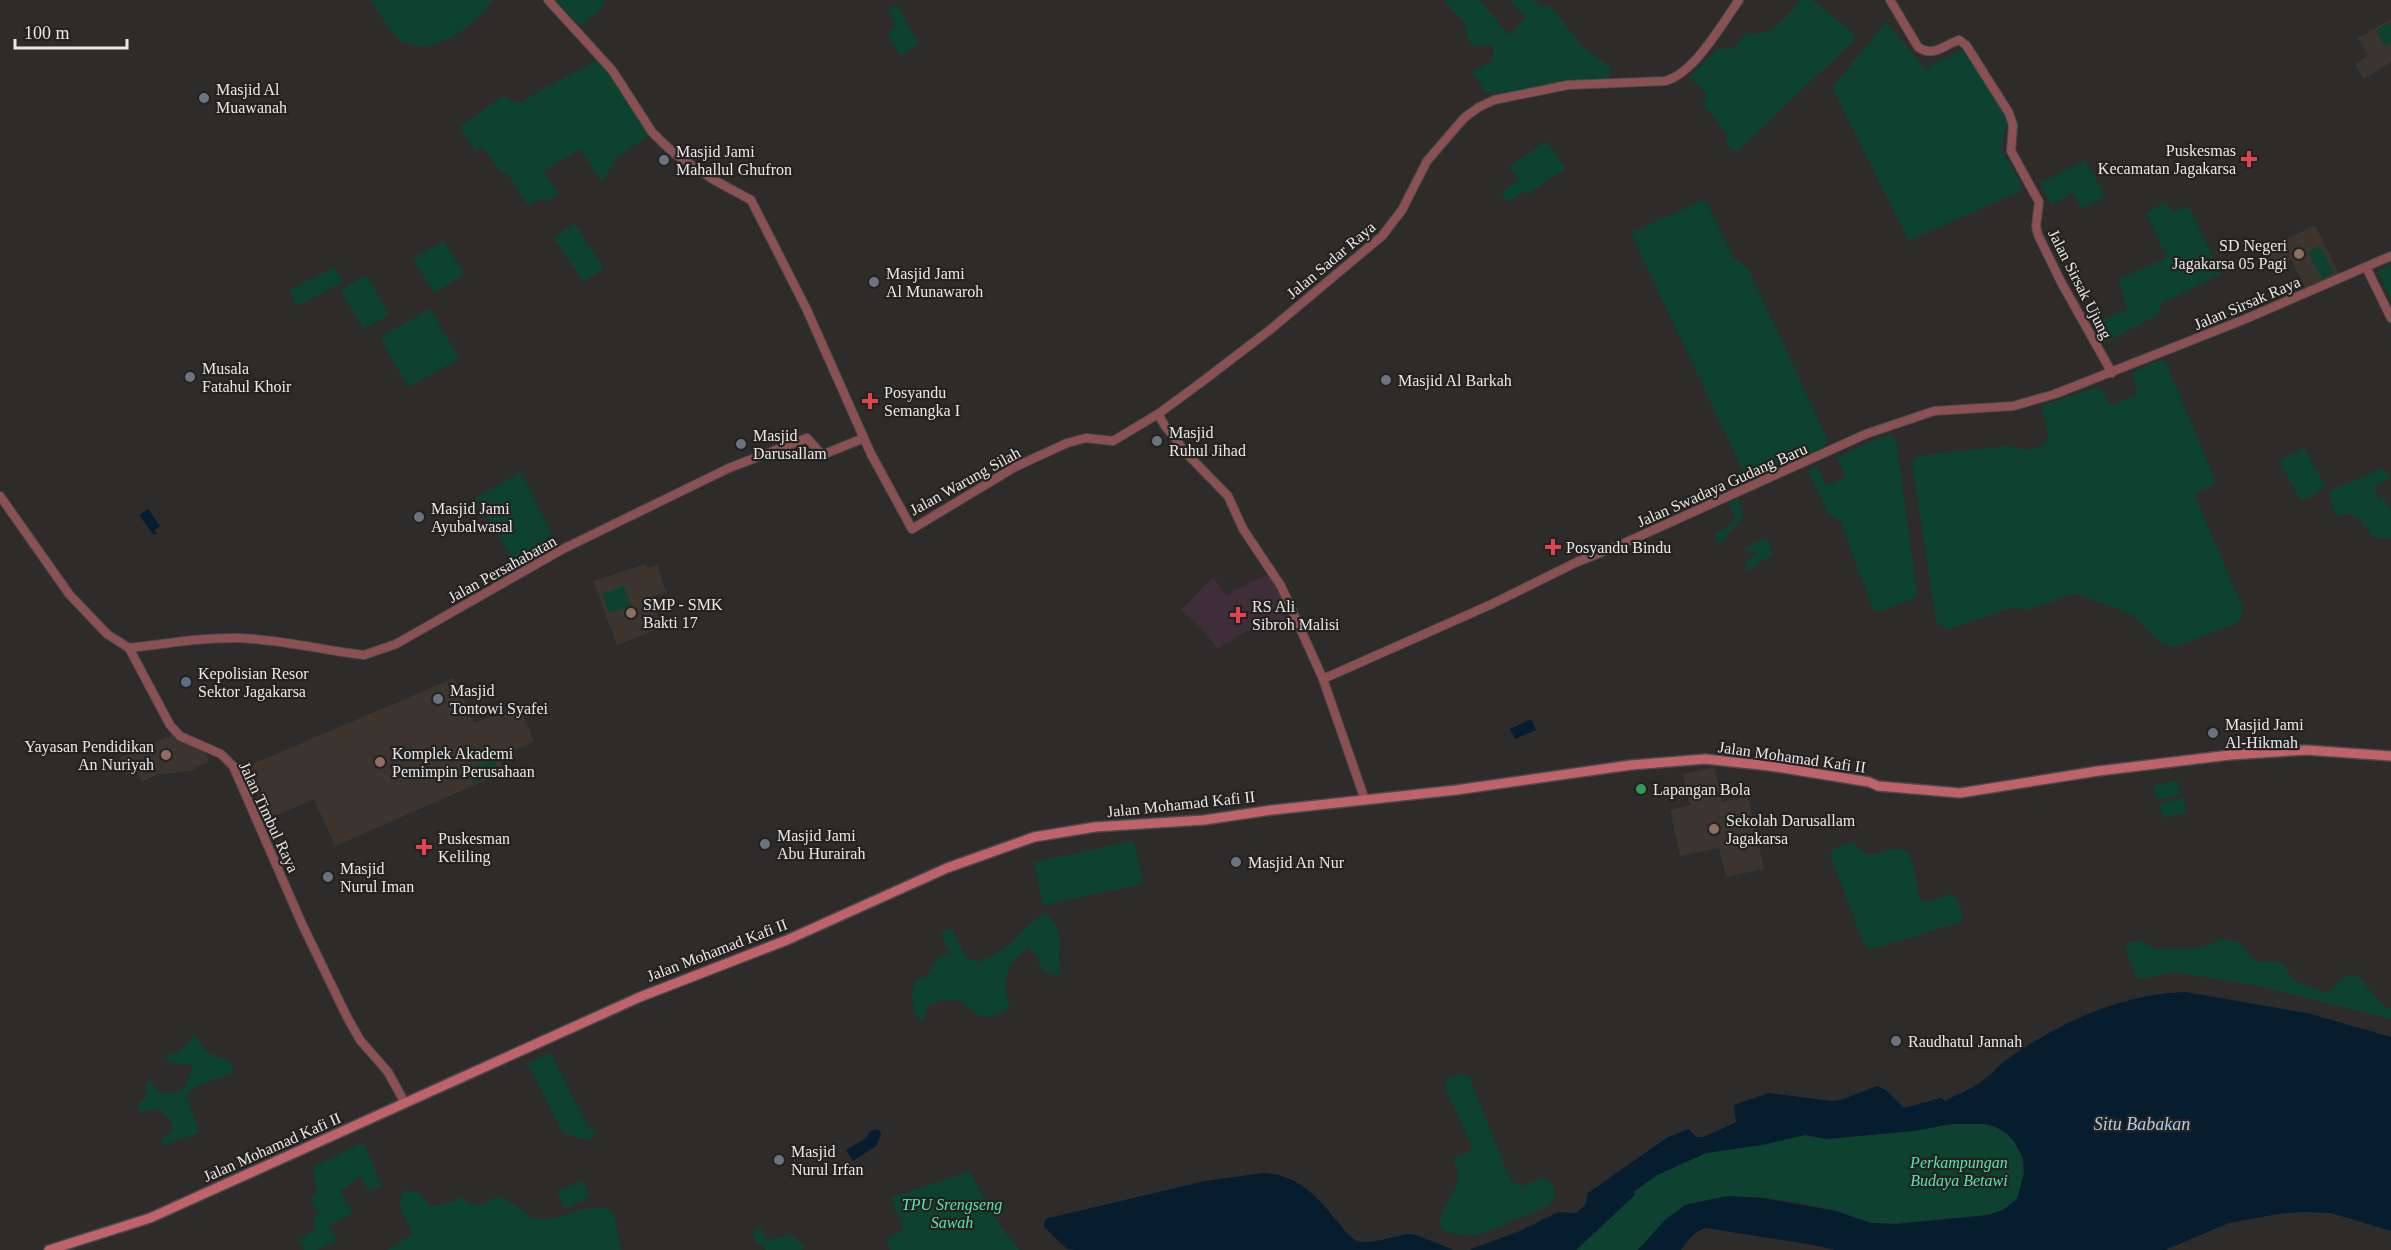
<svg xmlns="http://www.w3.org/2000/svg" width="2391" height="1250" font-family="Georgia,serif">
	<rect width="100%" height="100%" fill="#2e2c2a"/>
	<g fill="#3c342e">
		<path d="M2391,19V62L2364,79L2355,64L2368,55L2358,38Z"/>
		<path d="M2315,225L2339,274L2306,290L2291,259L2275,266L2267,249Z"/>
		<path d="M646,564L647,568L657,565L666,592L651,597L661,628L617,645L593,581Z"/>
		<path d="M454,678L474,723L518,704L534,741L499,757L505,772L335,846L314,799L268,819L246,767Z"/>
		<path d="M181,731L205,752L209,762L195,767L196,770L157,775L142,782L137,771L127,775L119,758Z"/>
		<path d="M1714,767L1722,802L1748,797L1764,869L1726,877L1719,848L1680,856L1670,810L1690,805L1683,774Z"/>
	</g>
	<path fill="#3f2e39" d="M1270,573L1291,620L1246,631L1218,649L1200,627L1181,610L1213,577L1226,595Z"/>
	<g fill="#0c422f">
		<path d="M370,0H491L492,1C477,24 434,56 405,43C393,38 378,11 370,0Z"/>
		<path d="M555,0H605L602,8L580,26Z"/>
		<path d="M1444,0H1479L1509,35L1526,18L1511,2L1513,0H1534L1540,6L1551,7L1583,47L1611,68L1610,81L1487,94L1472,72L1493,61V44L1475,46L1469,41L1465,23Z"/>
		<path d="M1800,0H1812L1854,34L1855,39L1737,152L1726,144L1727,134L1703,104L1707,94L1689,77L1717,49L1733,48L1747,33C1775,36 1783,20 1800,0Z"/>
		<path d="M896,5L919,44L900,55L887,33L896,27L887,10Z"/>
		<path d="M1886,22L1925,69L1964,48L2009,117L2001,148L2024,189L1909,241L1832,88Z"/>
		<path d="M2391,22V43L2385,47L2376,31Z"/>
		<path d="M599,59L649,135L616,158L602,183L580,149L543,171L559,194L545,202L542,198L528,206L506,171L501,173L483,147L475,151L460,127L503,96L517,104Z"/>
		<path d="M1547,141L1565,169L1527,194L1524,191L1507,202L1501,192L1519,180L1509,166Z"/>
		<path d="M2085,160L2105,197L2082,209L2073,193L2051,205L2040,183Z"/>
		<path d="M1705,199L1734,258L1749,270L1828,440L1822,449L1754,479L1744,474L1631,233Z"/>
		<path d="M2166,202L2173,212L2189,206L2221,274L2161,304L2158,315L2104,343L2094,323L2127,309L2118,279L2167,258L2146,213Z"/>
		<path d="M575,224L604,269L583,282L554,237Z"/>
		<path d="M444,241L464,274L434,293L413,259Z"/>
		<path d="M2320,246L2334,272L2322,279L2308,252Z"/>
		<path d="M2391,264V300L2377,271Z"/>
		<path d="M335,267L343,282L297,306L289,290Z"/>
		<path d="M367,275L389,315L363,329L341,290Z"/>
		<path d="M431,309L459,359L408,387L380,337Z"/>
		<path d="M2160,360L2166,362L2215,480L2214,485L2197,492L2195,496L2243,608L2240,620L2234,624L2174,647L2160,642L2133,615L2075,593L2027,610L2013,607L1947,629L1936,622L1912,463L1917,456L2007,446L2028,450L2044,445L2049,437L2041,406L2098,387L2103,391L2108,403L2112,405L2137,394L2132,372Z"/>
		<path d="M1887,435H1892L1896,439L1917,593L1914,598L1878,612L1873,609L1841,523L1827,512L1808,471L1817,466L1825,484L1829,485L1845,477L1838,459L1839,456Z"/>
		<path d="M2304,448L2326,487L2301,501L2279,461Z"/>
		<path d="M2383,468L2391,478L2374,486L2379,500L2384,498L2391,512V539L2372,537L2367,526L2362,527L2361,519L2347,513L2336,517L2328,492Z"/>
		<path d="M521,472L552,534L514,561L475,498Z"/>
		<path d="M1738,498L1744,518C1732,524 1730,538 1718,544L1715,535L1733,522L1735,517L1728,503Z"/>
		<path d="M1767,537L1773,555C1762,559 1756,568 1746,571V560L1756,555L1754,550L1747,553L1745,548Z"/>
		<path d="M624,586L631,606L609,613L602,594Z"/>
		<path d="M494,759L499,773L473,783L467,769Z"/>
		<path d="M2177,780L2181,794L2157,800L2153,786Z"/>
		<path d="M2183,798L2187,812L2163,818L2159,804Z"/>
		<path d="M1134,841L1143,884L1043,905L1034,862Z"/>
		<path d="M1852,842L1867,855C1878,855 1889,848 1900,849C1916,851 1916,886 1920,899L1926,902L1951,894C1958,898 1964,911 1962,919L1957,923L1869,950L1863,943L1830,854L1832,849Z"/>
		<path d="M1045,913C1069,933 1055,946 1061,971L1058,976C1048,972 1038,970 1038,958L1028,947C1017,955 1006,968 1005,983C1004,990 1008,1000 1010,1007C990,1022 979,1020 962,1001L945,999L927,1006L923,1023C911,1010 911,999 914,982L927,976L937,958L952,952L948,950L941,934L945,930L952,929L967,959L978,962C990,957 1002,951 1012,942C1023,932 1032,921 1045,913Z"/>
		<path d="M2222,939C2248,942 2241,950 2258,962H2279L2285,967L2294,981L2323,992L2329,991L2345,976L2357,975L2385,1007L2391,1008V1019L2255,985L2172,972L2141,979L2137,978L2125,949L2129,943L2141,940L2155,949H2199Z"/>
		<path d="M194,1034C200,1040 203,1050 210,1054C224,1062 229,1052 234,1073L199,1085L186,1095L200,1133L162,1145L161,1140L174,1130L170,1119L159,1108L139,1112L137,1105L147,1096L146,1086L149,1078C158,1095 164,1096 183,1090L192,1070V1065L172,1063L167,1060L166,1055L170,1052C184,1057 186,1042 194,1034Z"/>
		<path d="M551,1053L589,1128L597,1132L591,1141L563,1133L527,1064Z"/>
		<path d="M1460,1074L1469,1076L1511,1181L1522,1186L1545,1178C1556,1185 1559,1198 1548,1206L1482,1234L1464,1236L1443,1230C1430,1216 1461,1194 1458,1174C1457,1170 1454,1164 1453,1160L1456,1157L1469,1152L1472,1147L1444,1086L1448,1079Z"/>
		<path d="M1968,1123C2010,1125 2029,1144 2021,1187C2019,1198 2012,1206 2002,1210C1979,1219 1953,1218 1930,1220C1910,1222 1891,1225 1871,1223C1858,1221 1848,1215 1836,1211C1793,1199 1730,1190 1688,1205C1672,1210 1650,1238 1638,1250H1576L1646,1182L1657,1175L1706,1153L1721,1150L1805,1135L1826,1139L1876,1135Z"/>
		<path d="M363,1142L382,1186L368,1190L361,1176L340,1191L353,1213L330,1225L337,1240L317,1250H304L298,1241L316,1229L313,1220L318,1213L310,1199L317,1193L313,1167Z"/>
		<path d="M969,1171L1002,1229L1020,1250H891L886,1239L904,1230L891,1198Z"/>
		<path d="M582,1180L590,1196L565,1209L557,1192Z"/>
		<path d="M405,1190L419,1193L431,1207L454,1201L459,1196C476,1209 480,1207 497,1196C516,1201 527,1221 546,1220C567,1218 595,1198 614,1213L621,1250H387L413,1234C406,1221 393,1203 405,1190Z"/>
		<path d="M761,1227L767,1240L792,1235L804,1247L802,1250H765L763,1244L757,1243L752,1232Z"/>
	</g>
	<g fill="#061c2f">
		<path d="M148,509L160,526L154,530L157,533L154,535L139,515Z"/>
		<path d="M1531,719L1536,730L1515,739L1510,729Z"/>
		<path d="M2185,992L2307,1013L2391,1037V1231L2331,1213L2305,1212L2284,1213L2229,1223L2165,1250H1835L1814,1245L1706,1228C1695,1230 1688,1241 1681,1250H1638L1665,1220L1685,1205L1727,1196L1763,1198L1786,1202L1836,1211L1871,1223L1896,1224L1988,1215L2003,1210L2017,1199L2024,1174L2023,1158L2014,1141L2006,1133L1996,1127L1986,1124H1950L1914,1131L1826,1139L1805,1135L1762,1145L1706,1153L1657,1175L1633,1192L1635,1195L1576,1250H1469L1520,1231L1558,1212L1576,1213L1585,1205L1588,1193L1668,1137L1689,1129L1696,1137H1704L1736,1122L1734,1105L1769,1093L1832,1101L1841,1100L1877,1086L1886,1090L1904,1108L1941,1098L1945,1101C1955,1095 1968,1091 1978,1084C1988,1078 1996,1068 2006,1060C2058,1023 2121,994 2185,992Z"/>
		<path d="M876,1129L880,1131L881,1135L876,1146L853,1161L846,1150L866,1138L870,1131Z"/>
		<path d="M1263,1173C1297,1174 1317,1196 1337,1221C1343,1228 1349,1237 1357,1241C1368,1245 1396,1236 1408,1234L1416,1235L1454,1250H1074L1067,1249L1044,1227L1045,1219L1205,1181Z"/>
	</g>
	<g fill="none" stroke-linecap="round" stroke-linejoin="round">
		<g stroke="#4c4a48" stroke-width="10">
			<g id="tertiary">
				<path d="M548,0L612,70L652,132L661,141L675,154L714,180L751,200L806,308L871,454L912,529L1015,467L1067,443L1086,438L1113,441L1158,414L1199,384L1271,329L1382,236L1402,210L1427,161L1464,118L1479,107L1494,100L1568,85L1665,81C1694,74 1722,24 1739,0"/>
				<path d="M1890,0L1918,47C1933,58 1944,45 1959,40L1966,45L2009,113L2013,125L2011,151L2039,202L2036,226L2038,235L2061,282L2112,373"/>
				<path d="M2366,267L2391,318"/>
				<path d="M1158,414L1165,426L1188,455L1228,496L1243,529L1281,586L1323,679L1365,800"/>
				<path d="M0,496L69,594L107,634L129,648L170,725L180,736L221,754L233,766L302,924L347,1017L360,1040L388,1072L405,1103"/>
				<path d="M129,648C166,644 203,637 240,638C282,640 323,650 364,655L396,644L563,549L729,468L807,438L822,455L864,438"/>
				<path d="M1323,679L1492,604L1577,562L1620,545L1866,434L1934,411L2013,406L2055,394L2243,320L2391,256"/>
			</g>
		</g>
		<g stroke="#4c4a48" stroke-width="12">
			<path id="secondary" d="M49,1250L150,1218L640,997L787,940L947,868L1034,837L1095,827L1204,820L1272,810L1456,790L1631,765L1705,759L1770,766L1869,782L1878,786L1960,793L2098,771L2230,755L2306,750L2391,756"/>
		</g>
		<use href="#tertiary" stroke="#8b5054" stroke-width="8"/>
		<use href="#secondary" stroke="#bf626a" stroke-width="9"/>
	</g>
	<g fill="#6b7280" stroke="#242220" stroke-width="2">
		<circle cx="204" cy="98" r="6"/>
		<circle cx="664" cy="160" r="6"/>
		<circle cx="874" cy="282" r="6"/>
		<circle cx="190" cy="377" r="6"/>
		<circle cx="1386" cy="380" r="6"/>
		<circle cx="1157" cy="441" r="6"/>
		<circle cx="741" cy="444" r="6"/>
		<circle cx="419" cy="517" r="6"/>
		<circle cx="438" cy="699" r="6"/>
		<circle cx="2213" cy="733" r="6"/>
		<circle cx="765" cy="844" r="6"/>
		<circle cx="1236" cy="862" r="6"/>
		<circle cx="328" cy="877" r="6"/>
		<circle cx="1896" cy="1041" r="6"/>
		<circle cx="779" cy="1160" r="6"/>
	</g>
	<g fill="#e0444e" stroke="#242220" stroke-width="2">
		<path d="M2246 150h6v6h6v6h-6v6h-6v-6h-6v-6h6z"/>
		<path d="M867 392h6v6h6v6h-6v6h-6v-6h-6v-6h6z"/>
		<path d="M1550 538h6v6h6v6h-6v6h-6v-6h-6v-6h6z"/>
		<path d="M1235 606h6v6h6v6h-6v6h-6v-6h-6v-6h6z"/>
		<path d="M421 838h6v6h6v6h-6v6h-6v-6h-6v-6h6z"/>
	</g>
	<g fill="#8d6e63" stroke="#242220" stroke-width="2">
		<circle cx="2299" cy="254" r="6"/>
		<circle cx="631" cy="613" r="6"/>
		<circle cx="166" cy="755" r="6"/>
		<circle cx="380" cy="762" r="6"/>
		<circle cx="1714" cy="829" r="6"/>
	</g>
	<circle fill="#5c6f8a" stroke="#242220" stroke-width="2" cx="186" cy="682" r="6"/>
	<circle fill="#2e9e5b" stroke="#242220" stroke-width="2" cx="1641" cy="789" r="6"/>
	<g text-anchor="middle" dominant-baseline="central" stroke-width="4.5" stroke-linejoin="round" paint-order="stroke">
		<g font-size="16" fill="#eae8e7" stroke="#242220" text-anchor="start">
			<text x="216" y="89">Masjid Al<tspan x="216" dy="18">Muawanah</tspan></text>
			<text x="2236" y="150" text-anchor="end">Puskesmas<tspan x="2236" dy="18">Kecamatan Jagakarsa</tspan></text>
			<text x="676" y="151">Masjid Jami<tspan x="676" dy="18">Mahallul Ghufron</tspan></text>
			<text x="2287" y="245" text-anchor="end">SD Negeri<tspan x="2287" dy="18">Jagakarsa 05 Pagi</tspan></text>
			<text x="886" y="273">Masjid Jami<tspan x="886" dy="18">Al Munawaroh</tspan></text>
			<text x="202" y="368">Musala<tspan x="202" dy="18">Fatahul Khoir</tspan></text>
			<text x="1398" y="380">Masjid Al Barkah</text>
			<text x="884" y="392">Posyandu<tspan x="884" dy="18">Semangka I</tspan></text>
			<text x="1169" y="432">Masjid<tspan x="1169" dy="18">Ruhul Jihad</tspan></text>
			<text x="753" y="435">Masjid<tspan x="753" dy="18">Darusallam</tspan></text>
			<text x="431" y="508">Masjid Jami<tspan x="431" dy="18">Ayubalwasal</tspan></text>
			<text x="1566" y="547">Posyandu Bindu</text>
			<text x="643" y="604">SMP - SMK<tspan x="643" dy="18">Bakti 17</tspan></text>
			<text x="1252" y="606">RS Ali<tspan x="1252" dy="18">Sibroh Malisi</tspan></text>
			<text x="198" y="673">Kepolisian Resor<tspan x="198" dy="18">Sektor Jagakarsa</tspan></text>
			<text x="450" y="690">Masjid<tspan x="450" dy="18">Tontowi Syafei</tspan></text>
			<text x="2225" y="724">Masjid Jami<tspan x="2225" dy="18">Al-Hikmah</tspan></text>
			<text x="154" y="746" text-anchor="end">Yayasan Pendidikan<tspan x="154" dy="18">An Nuriyah</tspan></text>
			<text x="392" y="753">Komplek Akademi<tspan x="392" dy="18">Pemimpin Perusahaan</tspan></text>
			<text x="1653" y="789">Lapangan Bola</text>
			<text x="1726" y="820">Sekolah Darusallam<tspan x="1726" dy="18">Jagakarsa</tspan></text>
			<text x="777" y="835">Masjid Jami<tspan x="777" dy="18">Abu Hurairah</tspan></text>
			<text x="438" y="838">Puskesman<tspan x="438" dy="18">Keliling</tspan></text>
			<text x="1248" y="862">Masjid An Nur</text>
			<text x="340" y="868">Masjid<tspan x="340" dy="18">Nurul Iman</tspan></text>
			<text x="1908" y="1041">Raudhatul Jannah</text>
			<text x="791" y="1151">Masjid<tspan x="791" dy="18">Nurul Irfan</tspan></text>
		</g>
		<g font-size="16" fill="#eae8e7" stroke="#242220">
			<text transform="translate(1331 260) rotate(-40)">Jalan Sadar Raya</text>
			<text transform="translate(2080 284) rotate(63)">Jalan Sirsak Ujung</text>
			<text transform="translate(2247 303) rotate(-23)">Jalan Sirsak Raya</text>
			<text transform="translate(965 481) rotate(-29)">Jalan Warung Silah</text>
			<text transform="translate(1722 485) rotate(-24)">Jalan Swadaya Gudang Baru</text>
			<text transform="translate(502 569) rotate(-29)">Jalan Persahabatan</text>
			<text transform="translate(1792 757) rotate(8)">Jalan Mohamad Kafi II</text>
			<text transform="translate(1181 804) rotate(-6)">Jalan Mohamad Kafi II</text>
			<text transform="translate(269 817) rotate(65)">Jalan Timbul Raya</text>
			<text transform="translate(717 950) rotate(-21)">Jalan Mohamad Kafi II</text>
			<text transform="translate(272 1147) rotate(-24)">Jalan Mohamad Kafi II</text>
		</g>
		<g font-size="16" font-style="italic" fill="#57e4ae" stroke="#242220">
			<text x="1959" y="1162">Perkampungan<tspan x="1959" dy="18">Budaya Betawi</tspan></text>
			<text x="952" y="1204">TPU Srengseng<tspan x="952" dy="18">Sawah</tspan></text>
		</g>
		<g font-size="18" font-style="italic" fill="#acceee" stroke="#242220">
			<text x="2142" y="1124">Situ Babakan</text>
		</g>
	</g>
	<path d="M15 39v9h112v-9" fill="none" stroke="#eae8e7" stroke-width="3"/>
	<text x="24" y="39" font-size="18" fill="#eae8e7" stroke="#242220" stroke-width="4.5" paint-order="stroke">100 m</text>
</svg>
